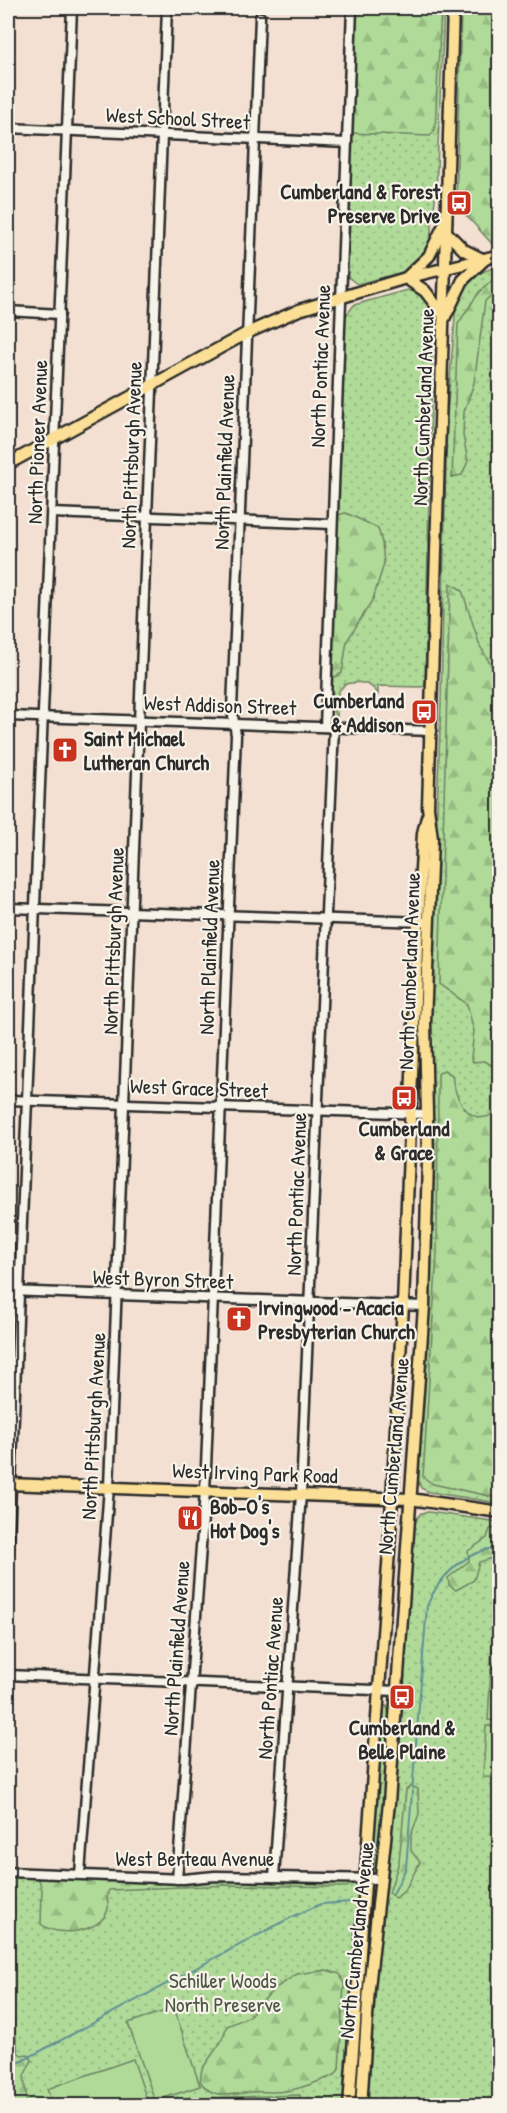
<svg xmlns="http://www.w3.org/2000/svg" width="507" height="2113" font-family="'Patrick Hand',sans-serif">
	<defs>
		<pattern id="grass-dots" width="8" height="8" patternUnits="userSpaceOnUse" patternTransform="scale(1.5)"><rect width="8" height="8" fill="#afda98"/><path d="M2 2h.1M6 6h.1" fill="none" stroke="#97bb83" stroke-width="1.8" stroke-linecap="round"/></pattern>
		<pattern id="forest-firs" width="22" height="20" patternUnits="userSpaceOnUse" patternTransform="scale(1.5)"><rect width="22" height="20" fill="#afda98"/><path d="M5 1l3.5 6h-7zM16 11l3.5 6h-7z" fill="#97bb83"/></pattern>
	</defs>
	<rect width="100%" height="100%" fill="#f3e0d2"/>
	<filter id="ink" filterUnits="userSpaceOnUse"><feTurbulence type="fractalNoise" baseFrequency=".0167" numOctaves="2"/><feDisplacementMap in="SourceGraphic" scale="12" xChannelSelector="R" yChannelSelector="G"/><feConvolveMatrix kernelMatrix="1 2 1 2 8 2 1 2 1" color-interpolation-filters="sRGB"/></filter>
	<g filter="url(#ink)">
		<g fill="url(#grass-dots)" stroke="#6d8262" stroke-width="1.5">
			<path d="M355,8H444L436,192L429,248L413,267L404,272L357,284L344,274Z"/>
			<path d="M499,266V1503L429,1492L421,1488L417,1477L432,1233L428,1061L441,700L447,415L456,304C466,279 473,274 499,266Z"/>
			<path d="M408,290L424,296L433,312L425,685L422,687L378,686V694C370,681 359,681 345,684L338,692L337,719L334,713L331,682L345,317L354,305Z"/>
			<path d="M429,1512L499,1522V2105L365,2106L372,2009L390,1851L414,1523L421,1513Z"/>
			<path d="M384,1706H387L390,1721L379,1865L376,1869L371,1868Z"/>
			<path d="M8,1875L359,1883L345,2105H15L8,2040Z"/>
			<path d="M369,1895H373L375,1905L356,2105L353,2106Z"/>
		</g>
		<g fill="url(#forest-firs)" stroke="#6d8262" stroke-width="1.5">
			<path d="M355,8H441L435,130L430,136L350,133Z"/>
			<path d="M461,8H499L500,245L494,246L456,204Z"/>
			<path d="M499,275V288L485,301L474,383L464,412L463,435L468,461L462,475L452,477L458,324L479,292Z"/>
			<path d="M346,513L378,528L382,543L384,564L373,599L347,641L342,673L335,677L331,675L337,515Z"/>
			<path d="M450,583L462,590L480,646L499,679V1070L485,1061L473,1062L471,1058L474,1031L467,1004L439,984Z"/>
			<path d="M444,1070L452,1075C454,1099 472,1132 499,1110V1498L433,1484L423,1477L437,1253L438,1074Z"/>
			<path d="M499,1528V1556L479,1562L474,1580L456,1590L449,1585L448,1578L469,1561L468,1551L487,1538L490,1529Z"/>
			<path d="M411,1786L418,1789L419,1814L411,1835V1851L420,1862L405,1890L396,1898L389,1893L399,1862L406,1790Z"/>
			<path d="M38,1876L353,1882L347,1887L230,1885L109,1890C105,1897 109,1901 108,1909C102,1933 57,1938 41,1924L42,1890Z"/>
			<path d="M326,1970L340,1974L344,1984L339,2069L335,2075C319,2081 302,2089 285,2091C274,2093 263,2091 251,2092C232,2094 213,2101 200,2081L202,2069L221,2042L227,2026L248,2017L274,1989L297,1974Z"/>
			<path d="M8,2010L12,2011L18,2052L21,2055L28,2054L32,2060L24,2076L27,2105H15L8,2037Z"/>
		</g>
		<g fill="#afda98" stroke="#6d8262" stroke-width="1.5">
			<path d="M495,1612L499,1613V1664L491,1663Z"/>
			<path d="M491,1669L499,1670V1721L488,1720Z"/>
			<path d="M486,1726L499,1727V1778L483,1777Z"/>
			<path d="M174,2008L200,2086L155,2101L128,2023Z"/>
			<path d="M133,2059L148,2103L140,2106L53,2105L47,2089Z"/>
			<path d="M300,2095V2105H209V2098Z"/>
		</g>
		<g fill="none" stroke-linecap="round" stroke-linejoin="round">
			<g stroke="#609195" stroke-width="2">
				<path d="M393,1894L406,1868L427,1606C439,1575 466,1551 500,1547"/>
				<path d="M20,2062L290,1918L321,1904L351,1902"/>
			</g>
			<g stroke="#2b2b2b" stroke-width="13">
				<g id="minor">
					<path d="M8,128L347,143"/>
					<path d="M8,311L60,314"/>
					<path d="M52,513L332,524"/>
					<path d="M8,716L432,731"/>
					<path d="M325,727L352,8"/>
					<path d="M8,908L424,922"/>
					<path d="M8,1100L425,1114"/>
					<path d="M8,1291L424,1306"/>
					<path d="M8,1561L72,8"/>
					<path d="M8,1675L397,1691"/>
					<path d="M8,1872L183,1879L215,1876L381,1879"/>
					<path d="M80,1874L109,1487L167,8"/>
					<path d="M274,1877L301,1494L334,727"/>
					<path d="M177,1879L205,1491L236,735L232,709L260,17"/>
				</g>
			</g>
			<g stroke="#2b2b2b" stroke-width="15">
				<g id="major">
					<path d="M447,233L464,250L484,260"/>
					<path d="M447,313L463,280L484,260"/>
					<path d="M445,317L425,291L406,278L429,256L446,221"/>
					<path d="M8,464L247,333L299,310L406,278L500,255"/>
					<path d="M8,1484L410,1499L500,1512"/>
					<path d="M349,2106L389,1551L403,1305L418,922L423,833L427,817"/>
					<path d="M361,2106L369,1988L389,1803L424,1306L428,1160L425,1023L432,839L428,807L453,8"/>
				</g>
			</g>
			<use href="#minor" stroke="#f7f3e8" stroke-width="8"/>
			<use href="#major" stroke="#fbdf96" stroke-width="10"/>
		</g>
	</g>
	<defs>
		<g id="bus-square" transform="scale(1.35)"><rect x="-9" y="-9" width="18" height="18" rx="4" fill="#c8321e" stroke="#f7f3e8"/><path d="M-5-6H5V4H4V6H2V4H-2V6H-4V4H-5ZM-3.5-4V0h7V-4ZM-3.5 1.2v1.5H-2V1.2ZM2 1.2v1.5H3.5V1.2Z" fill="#fff"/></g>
		<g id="church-square" transform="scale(1.35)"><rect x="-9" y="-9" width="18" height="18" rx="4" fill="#c8321e" stroke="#f7f3e8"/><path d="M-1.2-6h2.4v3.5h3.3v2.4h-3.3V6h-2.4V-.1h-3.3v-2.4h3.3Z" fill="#fff"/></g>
		<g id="restaurant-square" transform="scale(1.35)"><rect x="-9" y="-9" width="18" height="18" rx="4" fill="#c8321e" stroke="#f7f3e8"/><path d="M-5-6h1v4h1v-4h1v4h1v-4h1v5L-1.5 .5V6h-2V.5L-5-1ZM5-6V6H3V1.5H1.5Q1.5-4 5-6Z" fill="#fff"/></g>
	</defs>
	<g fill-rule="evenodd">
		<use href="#bus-square" x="459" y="203"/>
		<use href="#bus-square" x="424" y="712"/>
		<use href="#church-square" x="65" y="750"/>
		<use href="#bus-square" x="404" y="1098"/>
		<use href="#church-square" x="239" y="1319"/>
		<use href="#restaurant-square" x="190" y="1518"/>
		<use href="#bus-square" x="402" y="1697"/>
	</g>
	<g text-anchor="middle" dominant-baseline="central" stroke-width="4.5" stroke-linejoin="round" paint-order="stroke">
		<g font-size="21" fill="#2b2b2b" stroke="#f7f3e8">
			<text transform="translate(178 118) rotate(3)">West School Street</text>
			<text transform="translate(320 366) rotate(-88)">North Pontiac Avenue</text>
			<text transform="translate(423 407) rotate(-88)">North Cumberland Avenue</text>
			<text transform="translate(37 442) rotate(-88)">North Pioneer Avenue</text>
			<text transform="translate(131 455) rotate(-88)">North Pittsburgh Avenue</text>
			<text transform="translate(224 462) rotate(-88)">North Plainfield Avenue</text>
			<text transform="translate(220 705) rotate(2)">West Addison Street</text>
			<text transform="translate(113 941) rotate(-88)">North Pittsburgh Avenue</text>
			<text transform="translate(209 947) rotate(-88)">North Plainfield Avenue</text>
			<text transform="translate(409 971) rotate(-88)">North Cumberland Avenue</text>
			<text transform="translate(199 1088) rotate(2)">West Grace Street</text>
			<text transform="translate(296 1194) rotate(-88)">North Pontiac Avenue</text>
			<text transform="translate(163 1279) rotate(2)">West Byron Street</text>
			<text transform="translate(93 1426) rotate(-87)">North Pittsburgh Avenue</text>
			<text transform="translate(393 1456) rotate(-85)">North Cumberland Avenue</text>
			<text transform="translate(255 1473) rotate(2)">West Irving Park Road</text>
			<text transform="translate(176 1648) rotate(-86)">North Plainfield Avenue</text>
			<text transform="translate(270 1678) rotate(-86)">North Pontiac Avenue</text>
			<text x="195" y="1858">West Berteau Avenue</text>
			<text transform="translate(356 1940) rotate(-84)">North Cumberland Avenue</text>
		</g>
		<g font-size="21" font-weight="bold" fill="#2b2b2b" stroke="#f7f3e8" text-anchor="start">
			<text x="440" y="191" text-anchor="end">Cumberland &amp; Forest<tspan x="440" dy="24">Preserve Drive</tspan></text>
			<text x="404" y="700" text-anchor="end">Cumberland<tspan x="404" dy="24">&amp; Addison</tspan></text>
			<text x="84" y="738">Saint Michael<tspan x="84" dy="24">Lutheran Church</tspan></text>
			<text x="404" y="1128" text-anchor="middle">Cumberland<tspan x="404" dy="24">&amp; Grace</tspan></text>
			<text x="258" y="1307">Irvingwood - Acacia<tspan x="258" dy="24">Presbyterian Church</tspan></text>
			<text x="210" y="1506">Bob-O's<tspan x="210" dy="24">Hot Dog's</tspan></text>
			<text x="402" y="1727" text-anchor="middle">Cumberland &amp;<tspan x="402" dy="24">Belle Plaine</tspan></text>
		</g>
		<g font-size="21" fill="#4c5746" stroke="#f7f3e8">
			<text x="223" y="1980">Schiller Woods<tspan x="223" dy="24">North Preserve</tspan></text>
		</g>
	</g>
	<rect width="507" height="2113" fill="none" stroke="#f7f3e8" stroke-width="30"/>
	<rect x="15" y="15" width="477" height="2083" fill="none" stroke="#2b2b2b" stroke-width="2" filter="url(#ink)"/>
</svg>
